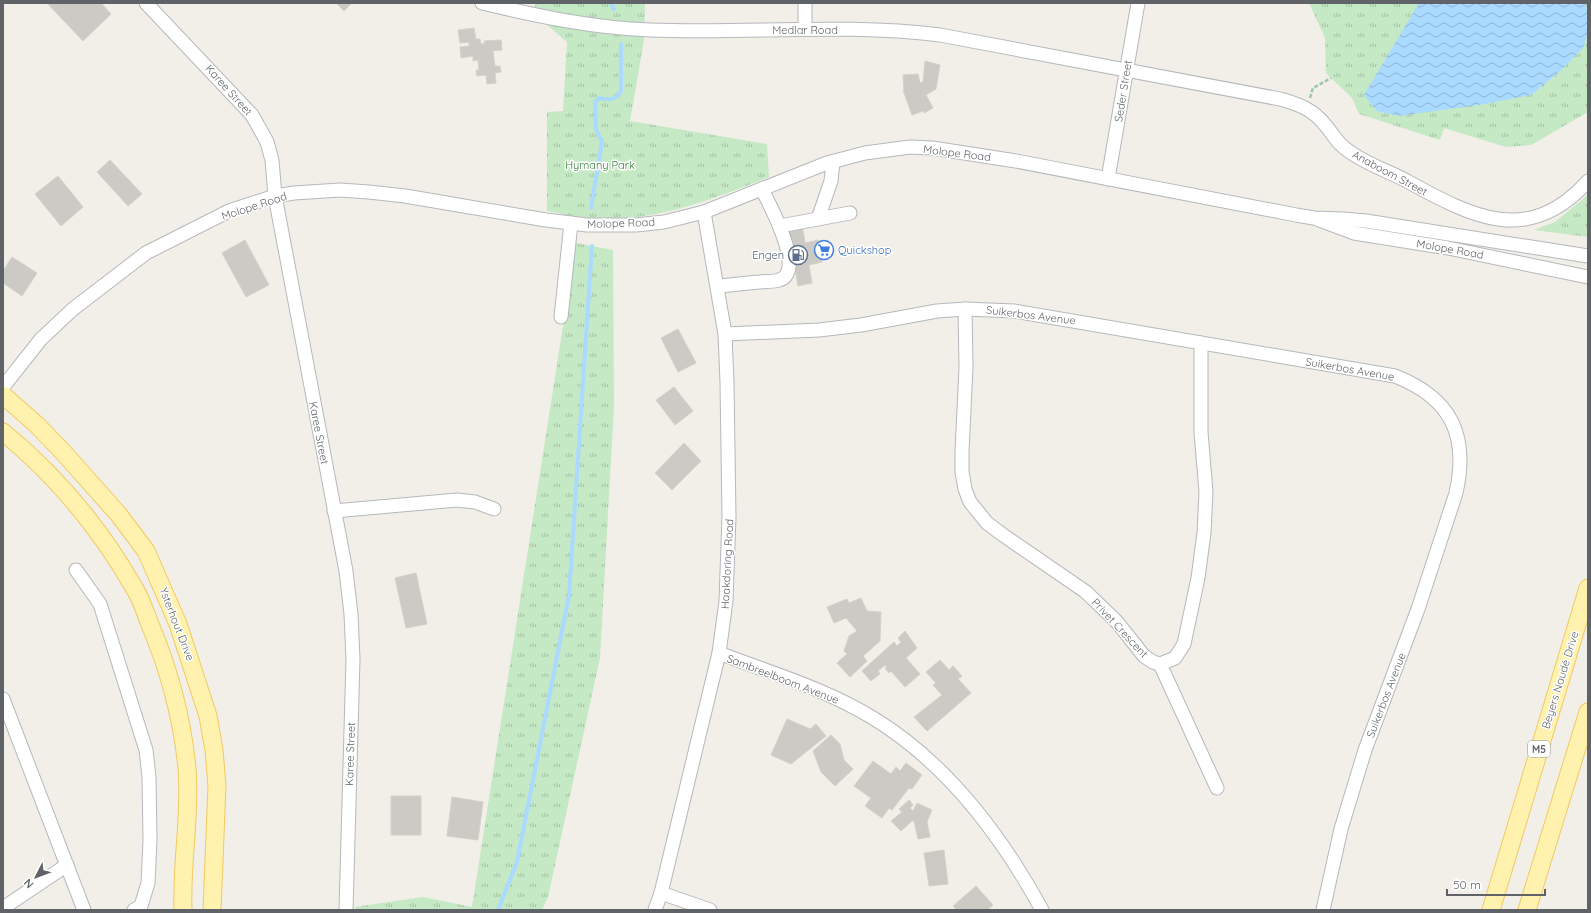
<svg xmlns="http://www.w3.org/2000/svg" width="1591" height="913" font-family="Quicksand,sans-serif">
	<defs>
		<pattern id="grass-tufts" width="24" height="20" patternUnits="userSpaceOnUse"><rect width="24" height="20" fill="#c5e8c5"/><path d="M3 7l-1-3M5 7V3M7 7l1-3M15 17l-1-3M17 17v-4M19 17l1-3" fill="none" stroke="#a3c0a4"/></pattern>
		<pattern id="water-waves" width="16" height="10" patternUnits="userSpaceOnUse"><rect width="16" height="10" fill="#aadaff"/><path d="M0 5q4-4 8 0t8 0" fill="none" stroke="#8eb4d2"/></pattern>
	</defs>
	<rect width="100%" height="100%" fill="#f1efe8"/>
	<g fill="url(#grass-tufts)">
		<path d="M536,3H645L644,40L630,121L767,144L769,177C710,200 651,224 586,218C573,217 560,213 547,211V112L563,111L567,42L533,13Z"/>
		<path d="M1309,3H1588V112L1531,145L1506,147L1444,128L1440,140L1359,114L1352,98L1326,73L1325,38Z"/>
		<path d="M1588,195V237L1534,230L1555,222Z"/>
		<path d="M576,243L613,250L614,405L600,658L548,897L542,910H356L355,907L423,897L472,907Z"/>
	</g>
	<path fill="url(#water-waves)" d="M1419,3H1585L1588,15V32L1583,48L1558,73L1531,95L1479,105L1399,116L1377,111L1364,95Z"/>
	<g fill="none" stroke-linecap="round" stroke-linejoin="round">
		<g stroke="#aadaff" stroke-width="4">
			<path d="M611,3L614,9"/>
			<path d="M591,208L602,142L596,129L595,102L599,98C609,100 615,101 621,91V44"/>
			<path d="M498,910L517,862L569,595L592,246"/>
		</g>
	</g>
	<g fill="#cccac5" stroke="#d6d1c6">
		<path d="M47,3H101L111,14L83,41Z"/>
		<path d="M336,3H352L344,11Z"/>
		<path d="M474,28L476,39H480L481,44L485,43L484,41L501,40L502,50L493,51L495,66H500L501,72L495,73L496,83L487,84L486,75L477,76L476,70H479L478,60L473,61V56L461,58L460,47L469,46V42L460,43L458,30Z"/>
		<path d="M925,61L940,65L936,89L926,95L933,108L924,113L923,111L912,115L903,90H904L903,75L918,74L920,83L923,82Z"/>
		<path d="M110,160L142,194L128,206L97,172Z"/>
		<path d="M58,176L83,207L61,226L35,194Z"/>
		<path d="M802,224L805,243L818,240L822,262L809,265L812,283L798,286L788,226Z"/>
		<path d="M245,240L269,285L246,297L222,253Z"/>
		<path d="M12,257L37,273L22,296L3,283V271Z"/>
		<path d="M678,329L696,363L678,372L661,338Z"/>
		<path d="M674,387L693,411L675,425L656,400Z"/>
		<path d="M684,443L701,461L672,490L655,473Z"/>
		<path d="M416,573L427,624L406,628L395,578Z"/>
		<path d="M861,598L867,611L881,612L880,641L863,656L867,661L850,677L837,663L847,654L844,651L849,636L857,631L846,618L834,623L827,607L847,599L849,603Z"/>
		<path d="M905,631L917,648L906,658L920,674L905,687L891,671L889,673L885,668L887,667L885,665L878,671L880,674L871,681L862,671L894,642L897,646L901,642L898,638Z"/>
		<path d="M940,660L949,670L953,666L962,676L958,679L971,693L927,731L914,717L942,695L933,685L936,683L926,672Z"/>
		<path d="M787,719L810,729L816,724L826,736L791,764L771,755Z"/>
		<path d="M831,735L840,744L844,760L853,769L835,786L821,772L813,751Z"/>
		<path d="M873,761L891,774L896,767L900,771L906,763L922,775L912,789L909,788L892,810L889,808L882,818L865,806L871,798L854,786Z"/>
		<rect x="391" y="796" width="30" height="39"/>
		<path d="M452,797L483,802L478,840L447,836Z"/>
		<path d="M909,800L913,805L910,808L913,811L917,803L932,810L927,822L930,837L918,839L914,821H912L901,831L891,821L902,812L899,809Z"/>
		<path d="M944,850L948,884L929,886L924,853Z"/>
		<path d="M976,886L993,905L987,910H957L953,906Z"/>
	</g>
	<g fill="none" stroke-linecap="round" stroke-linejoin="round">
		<g stroke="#b5b8bc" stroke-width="15">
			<g id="minor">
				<path d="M146,3L252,115L267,142L272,160L275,196L346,571L351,614L353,659L346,910"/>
				<path d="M482,3C537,16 593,28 650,30C746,34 843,23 940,35L1280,99C1299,104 1314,110 1326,126C1333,134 1337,143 1346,149C1363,163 1386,170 1405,180C1471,216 1528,248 1588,181"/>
				<path d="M805,29V3"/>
				<path d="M1108,179L1138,3"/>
				<path d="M818,219L831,181L833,162"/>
				<path d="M1319,220L1354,233L1448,248L1588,277"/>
				<path d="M780,226L850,213"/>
				<path d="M718,286C732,285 746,283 760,282C766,281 773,282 779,280C807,272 769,204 762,189"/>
				<path d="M965,309L966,367L962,452V472L965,489L970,502L987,523L1003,535L1086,592L1117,622L1144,656L1153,662L1160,664L1175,658L1184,644L1198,578L1204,533L1206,492L1201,432V343"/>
				<path d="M561,317L571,223"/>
				<path d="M725,334L819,330L861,325L937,311L965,309L1014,311L1395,376C1451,398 1469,435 1456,493L1418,609L1365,750L1341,829L1323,910"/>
				<path d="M3,387L41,339L73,309L146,253L229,211L275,196L294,193L340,190L369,192L405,196L546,220L587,225H636L664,222L704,212L827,163L865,153L910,147L932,148L1016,161L1296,215L1314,218L1343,219L1366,221L1588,256"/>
				<path d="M334,511L457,500L475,502L494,509"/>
				<path d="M76,570L100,604L146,750L149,777L150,840L148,883L141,906L134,910"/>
				<path d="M719,653C771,673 826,689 873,718C947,763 1001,835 1042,910"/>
				<path d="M1160,664L1217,788"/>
				<path d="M3,699L84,910"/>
				<path d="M661,893L710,910"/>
				<path d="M3,908L67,865"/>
				<path d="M655,910L661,893L719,653L726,601L729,517L727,382L725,334L704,212"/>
			</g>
		</g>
		<g stroke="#f2c960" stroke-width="19">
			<g id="major">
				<path d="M3,395L37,425L63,452L119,515L146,551L178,624L208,716L214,750L217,786L212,910"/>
				<path d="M3,432C57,476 102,531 136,591C142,601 145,612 149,622C169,669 182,717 187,768C191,815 181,863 183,910"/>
				<path d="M1491,910L1588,588"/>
				<path d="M1527,910L1588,712"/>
			</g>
		</g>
		<path stroke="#9cc7a9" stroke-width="2.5" stroke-dasharray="4 2" stroke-linecap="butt" d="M1310,98L1313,88L1331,78"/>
		<use href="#minor" stroke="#fff" stroke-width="13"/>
		<use href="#major" stroke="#fff2af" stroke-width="17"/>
	</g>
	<defs>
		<g id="supermarket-ring" transform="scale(1)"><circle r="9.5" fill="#fff" stroke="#3f7fe0" stroke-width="1.5"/><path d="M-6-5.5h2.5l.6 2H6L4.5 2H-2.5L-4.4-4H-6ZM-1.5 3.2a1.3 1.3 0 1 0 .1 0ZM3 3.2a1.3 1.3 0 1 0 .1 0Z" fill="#3f7fe0"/></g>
		<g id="fuel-ring" transform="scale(1)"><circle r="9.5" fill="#fff" stroke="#5c6f8a" stroke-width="1.5"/><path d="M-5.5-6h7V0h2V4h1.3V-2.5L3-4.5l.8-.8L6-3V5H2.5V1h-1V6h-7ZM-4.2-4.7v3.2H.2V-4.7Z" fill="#5c6f8a"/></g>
	</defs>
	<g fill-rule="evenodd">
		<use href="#supermarket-ring" x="824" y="250"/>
		<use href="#fuel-ring" x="798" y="255"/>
	</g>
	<g text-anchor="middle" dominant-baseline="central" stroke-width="3" stroke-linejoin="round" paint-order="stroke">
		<rect fill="#fff" stroke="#8f9295" stroke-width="1" x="1528" y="741" width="22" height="16" rx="3"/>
		<g font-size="10" font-weight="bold" fill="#5f6368">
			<text x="1539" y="749">M5</text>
		</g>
		<g font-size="11" fill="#5f6368" stroke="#fff">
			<text x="805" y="30">Medlar Road</text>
			<text transform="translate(229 90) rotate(48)">Karee Street</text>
			<text transform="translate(1123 91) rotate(-81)">Seder Street</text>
			<text transform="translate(957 153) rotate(7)">Molope Road</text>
			<text transform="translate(1390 173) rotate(28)">Anaboom Street</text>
			<text transform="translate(254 206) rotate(-18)">Molope Road</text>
			<text transform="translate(621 223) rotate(-2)">Molope Road</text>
			<text transform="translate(1450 249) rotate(10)">Molope Road</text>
			<text transform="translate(1031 315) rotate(7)">Suikerbos Avenue</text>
			<text transform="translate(1350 369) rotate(10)">Suikerbos Avenue</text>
			<text transform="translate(319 433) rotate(79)">Karee Street</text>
			<text transform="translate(727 564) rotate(-87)">Haakdoring Road</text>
			<text transform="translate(177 624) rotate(69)">Ysterhout Drive</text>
			<text transform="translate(1120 628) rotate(47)">Privet Crescent</text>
			<text transform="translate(783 679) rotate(21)">Sambreelboom Avenue</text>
			<text transform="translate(1560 680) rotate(-73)">Beyers Naudé Drive</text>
			<text transform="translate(1386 695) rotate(-69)">Suikerbos Avenue</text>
			<text transform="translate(350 754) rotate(-88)">Karee Street</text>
		</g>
		<g font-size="11" fill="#348238" stroke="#fff">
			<text x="600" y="165">Hymany Park</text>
		</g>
		<g font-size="11" fill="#366cbe" stroke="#fff" text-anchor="start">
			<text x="838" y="250">Quickshop</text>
		</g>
		<g font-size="11" fill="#4e5e75" stroke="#fff" text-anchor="end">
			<text x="784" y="255">Engen</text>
		</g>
	</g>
	<rect width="1591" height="913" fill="none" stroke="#5f6368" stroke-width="8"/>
	<g transform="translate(36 877) rotate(228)" stroke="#ffffff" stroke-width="3" paint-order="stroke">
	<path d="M0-3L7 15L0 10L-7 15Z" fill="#5f6368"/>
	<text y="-6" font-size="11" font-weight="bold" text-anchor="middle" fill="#5f6368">N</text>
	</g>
	<path d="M1447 889v6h98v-6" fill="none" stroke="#5f6368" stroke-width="2"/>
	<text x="1453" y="889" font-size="12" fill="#5f6368" stroke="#ffffff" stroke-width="3" paint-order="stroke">50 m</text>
</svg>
